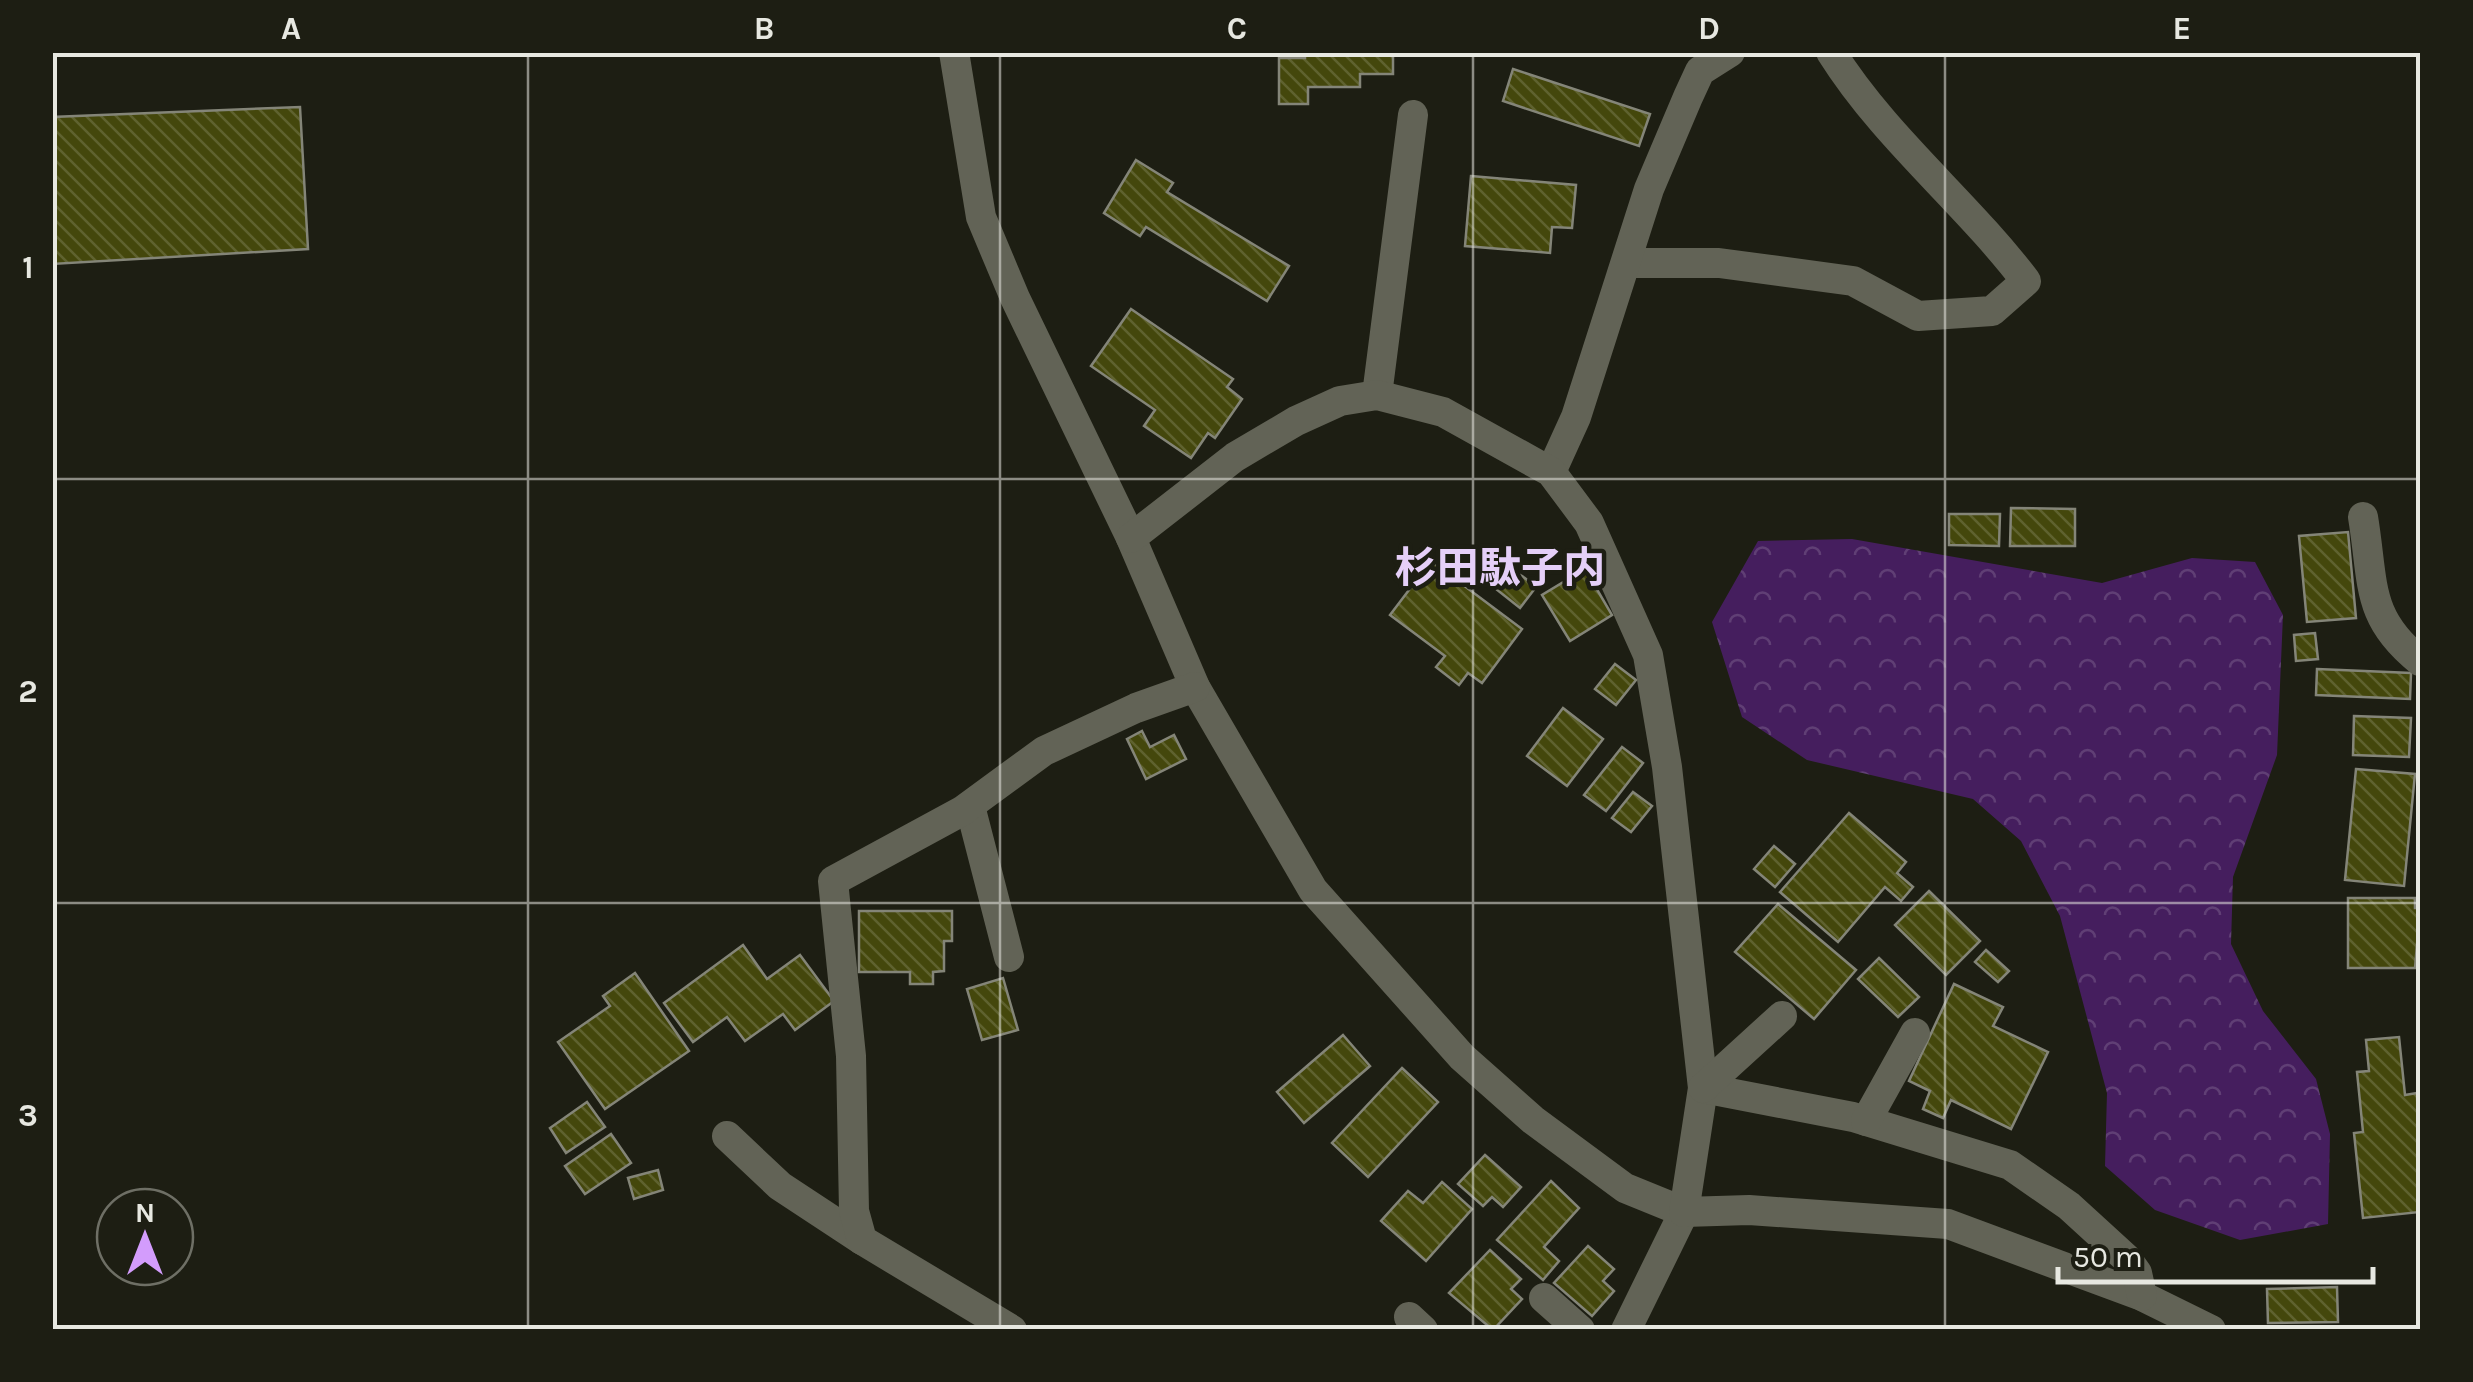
<svg xmlns="http://www.w3.org/2000/svg" width="2473" height="1382" font-family="Karla,'Noto Sans JP',sans-serif">
	<defs>
		<pattern id="forest-crowns" width="20" height="18" patternUnits="userSpaceOnUse" patternTransform="scale(2.5)"><rect width="20" height="18" fill="#451e5e"/><path d="M2 6a3 3 0 1 1 6 0M12 15a3 3 0 1 1 6 0" fill="none" stroke="#603f75"/></pattern>
		<pattern id="building-back-hatch" width="6" height="6" patternUnits="userSpaceOnUse" patternTransform="scale(2.5)"><rect width="6" height="6" fill="#44470c"/><path d="M-1 5l2 2M0 0l6 6M5-1l2 2" fill="none" stroke="#5f622f"/></pattern>
	</defs>
	<rect width="100%" height="100%" fill="#1d1e13"/>
	<path fill="url(#forest-crowns)" d="M1852,539L2102,583L2192,558L2255,562L2283,615L2277,755L2233,877L2231,944L2263,1011L2316,1079L2330,1134L2328,1224L2240,1240L2155,1210L2105,1166L2107,1093L2060,916L2021,841L1973,799L1807,760L1742,717L1712,622L1758,541Z"/>
	<g fill="url(#building-back-hatch)" stroke="#848578" stroke-width="2.5">
		<path d="M1305,52H1393V74H1360V87H1308V104H1279V58H1305Z"/>
		<path d="M1513,69L1650,114L1639,146L1503,101Z"/>
		<path d="M300,107L308,249L52,264V117Z"/>
		<path d="M1136,160L1173,183L1167,192L1289,266L1267,301L1146,227L1140,236L1104,213Z"/>
		<path d="M1471,176L1576,185L1572,228L1552,227L1550,253L1465,246Z"/>
		<path d="M1131,309L1233,379L1227,387L1242,399L1215,438L1208,433L1191,458L1144,426L1155,410L1091,366Z"/>
		<path d="M2011,508L2075,509V546H2010Z"/>
		<path d="M1949,514H2000L1999,546L1949,545Z"/>
		<path d="M2348,532L2356,618L2307,622L2299,536Z"/>
		<path d="M1502,560L1536,587L1520,608L1486,581Z"/>
		<path d="M1431,561L1522,629L1482,683L1468,673L1459,685L1436,667L1445,656L1390,615Z"/>
		<path d="M1585,569L1612,615L1570,641L1542,595Z"/>
		<path d="M2315,633L2318,659L2296,661L2294,635Z"/>
		<path d="M1615,664L1636,680L1616,705L1595,689Z"/>
		<path d="M2317,669L2411,673L2410,699L2316,695Z"/>
		<path d="M1563,708L1603,739L1567,786L1527,756Z"/>
		<path d="M2354,716L2411,718L2409,757L2353,755Z"/>
		<path d="M1142,731L1150,747L1174,735L1186,759L1146,779L1127,739Z"/>
		<path d="M1622,747L1643,763L1606,811L1584,795Z"/>
		<path d="M2356,769L2415,774L2404,886L2345,880Z"/>
		<path d="M1633,792L1652,806L1631,832L1612,818Z"/>
		<path d="M1849,813L1906,862L1897,873L1913,887L1901,901L1885,887L1838,942L1780,892Z"/>
		<path d="M1774,846L1795,864L1775,887L1754,869Z"/>
		<path d="M1929,891L1980,941L1946,975L1895,925Z"/>
		<path d="M2348,898H2415V908H2420L2415,968H2348Z"/>
		<path d="M1778,904L1856,970L1814,1019L1735,952Z"/>
		<path d="M859,911H952V941H944V971L933,972V984H910V972H859Z"/>
		<path d="M743,945L767,979L800,955L834,1001L795,1030L783,1014L745,1041L727,1017L693,1042L664,1003Z"/>
		<path d="M1986,950L2009,971L1998,982L1975,962Z"/>
		<path d="M1879,958L1919,997L1898,1017L1858,979Z"/>
		<path d="M635,973L689,1051L605,1109L558,1042L610,1006L603,996Z"/>
		<path d="M1003,978L1018,1030L982,1040L967,989Z"/>
		<path d="M1954,984L2003,1007L1993,1026L2048,1052L2011,1129L1951,1100L1943,1118L1923,1109L1930,1091L1909,1081Z"/>
		<path d="M1343,1035L1370,1066L1304,1123L1277,1092Z"/>
		<path d="M2399,1037L2405,1095L2417,1093L2420,1212L2363,1218L2354,1133L2363,1132L2357,1072L2369,1071L2366,1040Z"/>
		<path d="M1402,1068L1438,1102L1368,1177L1332,1143Z"/>
		<path d="M587,1102L605,1127L566,1153L550,1128Z"/>
		<path d="M611,1134L631,1163L585,1194L565,1166Z"/>
		<path d="M1485,1155L1521,1187L1503,1207L1492,1197L1483,1206L1458,1184Z"/>
		<path d="M658,1170L663,1190L634,1199L628,1178Z"/>
		<path d="M1551,1181L1579,1208L1544,1247L1559,1261L1543,1280L1497,1240Z"/>
		<path d="M1442,1182L1472,1209L1426,1261L1381,1221L1408,1191L1423,1203Z"/>
		<path d="M1588,1246L1614,1269L1603,1281L1614,1291L1592,1316L1554,1283Z"/>
		<path d="M1490,1250L1521,1279L1511,1289L1522,1299L1493,1330L1449,1293Z"/>
		<path d="M2337,1287L2338,1322L2268,1323L2267,1289Z"/>
	</g>
	<g fill="none" stroke-linecap="round" stroke-linejoin="round">
		<g stroke="#626356" stroke-width="30">
			<path d="M954,52L981,217L1015,298L1131,538L1195,687L1313,890L1462,1057L1533,1120L1625,1188L1684,1212L1626,1330"/>
			<path d="M1627,263H1719L1853,281L1918,316L1992,311L2026,281C1965,201 1885,138 1831,52"/>
			<path d="M1377,395L1413,115"/>
			<path d="M1551,472L1576,417L1649,189L1688,97L1700,71L1730,52"/>
			<path d="M2363,517C2374,583 2365,617 2420,661"/>
			<path d="M1131,538L1235,457L1296,421L1340,401L1377,395L1443,412L1551,472L1589,523L1648,655L1667,767L1703,1088L1684,1212L1749,1210L1948,1224L2142,1296L2211,1330"/>
			<path d="M970,806L1009,957"/>
			<path d="M1703,1088L1853,1117L2010,1165L2069,1206L2127,1259L2137,1273L2142,1296"/>
			<path d="M1703,1088L1782,1016"/>
			<path d="M1866,1121L1915,1033"/>
			<path d="M727,1136L780,1186L862,1240"/>
			<path d="M1544,1298L1580,1330"/>
			<path d="M1409,1317L1423,1330"/>
			<path d="M1012,1330L862,1240L854,1211L851,1056L833,881L962,811L1044,751L1136,708L1195,687"/>
		</g>
	</g>
	<path fill="none" stroke="#e7e8e1" stroke-width="2.5" stroke-opacity="0.55" d="M528,52V1330M1000,52V1330M1473,52V1330M1945,52V1330M52,479H2420M52,903H2420"/>
	<g text-anchor="middle" dominant-baseline="central" stroke-width="9" stroke-linejoin="round" paint-order="stroke">
		<g font-size="42" font-weight="bold" fill="#e5cff8" stroke="#1d1e13">
			<text x="1500" y="568">杉田駄子内</text>
		</g>
	</g>
	<rect width="2473" height="1382" fill="none" stroke="#1d1e13" stroke-width="110"/>
	<g transform="translate(145 1237)"><circle r="48" fill="#1d1e13" stroke="#6e6f65" stroke-width="2.5"/>
	<path d="M0-8L18 38L0 25L-18 38Z" fill="#d39cfc"/>
	<text y="-15" font-size="28" font-weight="bold" text-anchor="middle" fill="#e7e8e1">N</text>
	</g>
	<path d="M2058 1267v15h315v-15" fill="none" stroke="#e7e8e1" stroke-width="5"/>
	<text x="2073" y="1267" font-size="30" fill="#e7e8e1" stroke="#1d1e13" stroke-width="8" paint-order="stroke">50 m</text>
	<rect x="55" y="55" width="2363" height="1272" fill="none" stroke="#e7e8e1" stroke-width="4"/>
	<g font-size="32" text-anchor="middle" font-weight="bold" fill="#e7e8e1">
		<text x="291" y="39">A</text>
		<text x="764" y="39">B</text>
		<text x="1237" y="39">C</text>
		<text x="1709" y="39">D</text>
		<text x="2182" y="39">E</text>
		<text x="28" y="278">1</text>
		<text x="28" y="702">2</text>
		<text x="28" y="1126">3</text>
	</g>
</svg>
